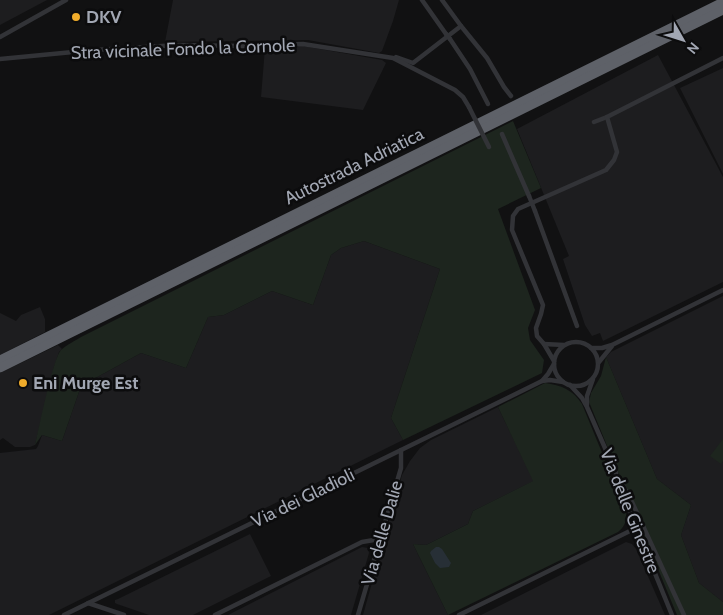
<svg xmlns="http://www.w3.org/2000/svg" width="723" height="615" font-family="Cabin,sans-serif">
	<rect width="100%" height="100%" fill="#111112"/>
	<g fill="#1d1d1f">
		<path d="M0,0H47L0,25Z"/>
		<path d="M173,0H399L393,21L382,51L379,53L308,40L165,42Z"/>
		<path d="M303,46L382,60L386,63L363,110L261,97L265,48H281L284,50L295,49L296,47Z"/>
		<path d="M658,55L723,177V282L603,341L600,333L592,336L585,325L563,259L569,256L517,129Z"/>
		<path d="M723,68V174L680,88Z"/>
		<path d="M364,241L440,269L391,418L403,440L49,615H0V453L36,449L38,446L42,435L62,441L81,386L141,353L186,368L208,317L224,315L272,291L313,305L331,255L341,248Z"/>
		<path d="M723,296V602L699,583L681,535L691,505L657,479L606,357L611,352Z"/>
		<path d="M40,307L45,319V332L0,355V313L16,321L21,315Z"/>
		<path d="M58,345L62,349L59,352L54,367L35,445L30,447H15L3,438L0,440V373Z"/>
		<path d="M498,407L534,481L473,511L468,524L426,545L413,544L448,615H363L402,475L410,461L420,448L431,440Z"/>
		<path d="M250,534L271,576L193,615H149L117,604L115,603V600L118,599Z"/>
		<path d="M626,542L632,544L636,549L665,615H481Z"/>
		<path d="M362,547L368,548L369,553L351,615H228Z"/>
	</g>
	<g fill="#1d251e">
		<path d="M513,121L541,188L498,209L535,310L528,328L530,340L544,360L542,373L403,440L391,418L440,269L364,241L341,248L331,255L313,305L272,291L224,315L208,317L186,368L141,353L81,386L62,441L42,435L35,445C39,429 53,358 61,350C66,345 75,341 81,337Z"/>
		<path d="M606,357L657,479L691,505L681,535L699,583L723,602V615H677L589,402L591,393L601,376Z"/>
		<path d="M545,383C561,385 573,390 582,404L626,511C627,521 625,526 618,532L448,615L413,544L426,545L468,524L473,511L533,481L498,407Z"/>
		<path d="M723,439V461L721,464L710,456Z"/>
	</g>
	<path fill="#272f36" d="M436,547H439L442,549L451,563L449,567L440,568L435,563L430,553L431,551Z"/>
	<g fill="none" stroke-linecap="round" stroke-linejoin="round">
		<g stroke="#323337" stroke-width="4.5">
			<path d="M422,0L446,34"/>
			<path d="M442,0L461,26L487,58L504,87L511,96"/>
			<path d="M0,37L66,0"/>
			<path d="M450,39L470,69L488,104"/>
			<path d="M396,57L413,63L461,26"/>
			<path d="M0,59L94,50L179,45L241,46L303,44L393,58L455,90L463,97L469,107"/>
			<path d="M594,122L607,117L723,58"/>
			<path d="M502,134L529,196"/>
			<path d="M535,211L577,326"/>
			<circle cx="576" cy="364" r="22"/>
			<path d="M544,344L564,345"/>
			<path d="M591,348H602L612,345L723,290"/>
			<path d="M554,361L544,344L537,336L536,328L541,314L543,305L512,230L513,216L518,209L606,170L614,160L617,152L607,117"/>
			<path d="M599,362L612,346"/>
			<path d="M542,381L550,380L563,382"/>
			<path d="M570,385L582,398L587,407L616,473V478L672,615"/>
			<path d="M587,405V396L593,379"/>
			<path d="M619,478L632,502L684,615"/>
			<path d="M88,603L124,615"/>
			<path d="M64,615L542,381L548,374L554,364"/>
			<path d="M215,615L362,542L380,539"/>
			<path d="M358,615L401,468V450"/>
			<path d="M459,615L636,528"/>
		</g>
		<g stroke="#5e6168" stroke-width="9">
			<path d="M0,360L723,2"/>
			<path d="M0,368L723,10"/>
		</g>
		<g stroke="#323337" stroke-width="4.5">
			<path d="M446,34L450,39"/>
			<path d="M469,107L489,147"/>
			<path d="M529,196L535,211"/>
		</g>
	</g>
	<g fill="#f0ac2b" stroke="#0c0c0d" stroke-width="2">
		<circle cx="76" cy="17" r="5"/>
		<circle cx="23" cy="383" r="5"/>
	</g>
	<g text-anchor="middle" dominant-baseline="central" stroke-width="5" stroke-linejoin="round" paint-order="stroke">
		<g font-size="18" font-weight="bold" fill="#a2a7b3" stroke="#0c0c0d" text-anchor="start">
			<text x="86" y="17">DKV</text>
			<text x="33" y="383">Eni Murge Est</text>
		</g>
		<g font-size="18" fill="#a2a7b3" stroke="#0c0c0d">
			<text transform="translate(183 49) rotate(-2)">Stra vicinale Fondo la Cornole</text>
			<text transform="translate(354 166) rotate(-26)">Autostrada Adriatica</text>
			<text transform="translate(303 498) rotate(-26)">Via dei Gladioli</text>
			<text transform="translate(630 511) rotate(68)">Via delle Ginestre</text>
			<text transform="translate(382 533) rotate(-74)">Via delle Dalie</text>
		</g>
	</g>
	<g transform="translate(683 40) rotate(129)" stroke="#0c0c0d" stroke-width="4" paint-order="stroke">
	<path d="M0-4L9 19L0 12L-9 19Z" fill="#a2a7b3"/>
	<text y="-8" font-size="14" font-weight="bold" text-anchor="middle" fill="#a2a7b3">N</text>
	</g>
</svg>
